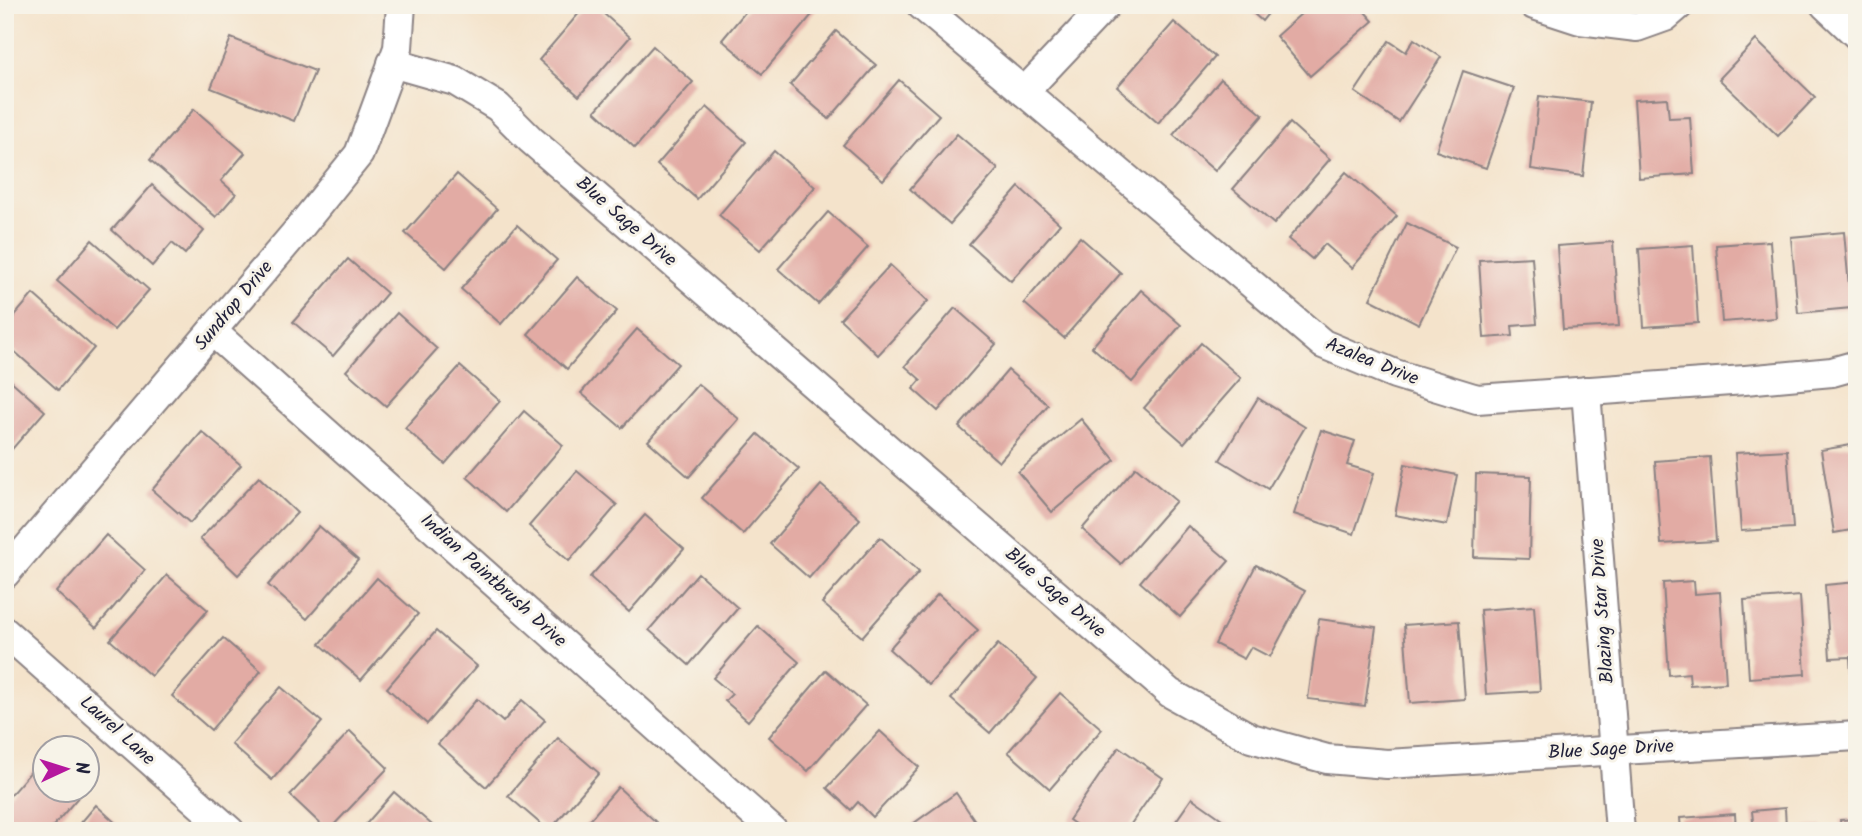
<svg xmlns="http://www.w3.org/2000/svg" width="1862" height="836" font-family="Kalam,sans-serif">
	<rect width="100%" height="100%" fill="#f7f3e8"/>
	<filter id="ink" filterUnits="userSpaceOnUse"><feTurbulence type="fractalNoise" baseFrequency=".0143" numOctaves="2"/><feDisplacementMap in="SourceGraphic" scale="14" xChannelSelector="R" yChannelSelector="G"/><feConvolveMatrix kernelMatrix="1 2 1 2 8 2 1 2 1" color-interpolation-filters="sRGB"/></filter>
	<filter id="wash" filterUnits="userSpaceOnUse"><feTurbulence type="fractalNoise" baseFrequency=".00686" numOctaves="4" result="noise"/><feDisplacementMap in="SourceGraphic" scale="28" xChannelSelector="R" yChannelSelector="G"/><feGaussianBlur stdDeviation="1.57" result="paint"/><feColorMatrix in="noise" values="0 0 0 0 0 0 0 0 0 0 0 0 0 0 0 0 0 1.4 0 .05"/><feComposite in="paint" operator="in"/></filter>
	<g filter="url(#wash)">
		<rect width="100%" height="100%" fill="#f4e3cb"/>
		<g id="blocks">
			<g fill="#e2aba4">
				<path d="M586,5H594L630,37L579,96L539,60Z"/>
				<path d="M751,5H811L816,10L762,74L722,40Z"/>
				<path d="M1244,5H1275L1262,21Z"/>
				<path d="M1311,5H1359L1373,21L1310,76L1276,36Z"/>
				<path d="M1174,22L1215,57L1158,123L1117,87Z"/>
				<path d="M836,31L876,65L829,119L790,85Z"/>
				<path d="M231,38L315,71L294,121L211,88Z"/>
				<path d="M1414,39L1441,57L1399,122L1355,92L1389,41L1406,52Z"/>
				<path d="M1756,40L1815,97L1778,136L1719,79Z"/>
				<path d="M653,46L693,82L635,148L595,111Z"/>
				<path d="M1463,71L1514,88L1486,168L1436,151Z"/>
				<path d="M1221,79L1263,115L1215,171L1173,135Z"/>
				<path d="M899,80L939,115L883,180L843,145Z"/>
				<path d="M1539,96L1591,102L1583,176L1531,169Z"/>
				<path d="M1667,98L1669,118L1690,117L1694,174L1639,178L1634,100Z"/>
				<path d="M707,107L746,142L697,199L657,165Z"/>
				<path d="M194,109L245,153L221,181L236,194L216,217L150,160Z"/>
				<path d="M1290,123L1330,159L1274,224L1233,189Z"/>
				<path d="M957,134L998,169L950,224L910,189Z"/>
				<path d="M774,151L815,187L760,250L719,215Z"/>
				<path d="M1346,172L1397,216L1352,268L1325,244L1312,259L1288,239Z"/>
				<path d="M457,174L497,209L446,268L405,233Z"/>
				<path d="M152,185L204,231L185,254L172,243L152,266L112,230Z"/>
				<path d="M1019,187L1060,224L1011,281L969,244Z"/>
				<path d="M828,212L868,247L818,304L778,269Z"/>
				<path d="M1407,223L1456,247L1419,324L1370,299Z"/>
				<path d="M517,225L557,260L501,324L461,289Z"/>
				<path d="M1844,232L1851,308L1798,313L1791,237Z"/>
				<path d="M1080,237L1121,273L1064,338L1024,303Z"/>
				<path d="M92,240L149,290L114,330L57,281Z"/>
				<path d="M1770,241L1776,318L1722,322L1716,245Z"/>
				<path d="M1613,242L1619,326L1563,329L1557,246Z"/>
				<path d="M1693,245L1698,323L1644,327L1639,249Z"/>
				<path d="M1532,257L1537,324L1512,326L1513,336L1484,338L1479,260Z"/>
				<path d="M348,259L387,293L333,356L293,322Z"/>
				<path d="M890,265L928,301L878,355L840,319Z"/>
				<path d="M577,277L617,311L567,369L528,334Z"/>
				<path d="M1141,290L1181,325L1132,382L1092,347Z"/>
				<path d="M33,294L94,348L58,390L5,343V327Z"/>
				<path d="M955,308L996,344L938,411L913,389L921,380L905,366Z"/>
				<path d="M397,313L437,349L386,406L346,371Z"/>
				<path d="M637,329L678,364L622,428L581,393Z"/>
				<path d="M1201,343L1241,378L1184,443L1144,408Z"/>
				<path d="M460,366L500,401L445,464L405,428Z"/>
				<path d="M1008,370L1048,405L999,462L959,427Z"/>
				<path d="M9,379L45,411L7,455L5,383Z"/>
				<path d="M698,384L739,419L689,477L648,441Z"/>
				<path d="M1258,398L1305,427L1268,489L1220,460Z"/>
				<path d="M524,411L563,445L506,512L467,477Z"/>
				<path d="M1081,419L1115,460L1052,512L1018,472Z"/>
				<path d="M1321,430L1355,441L1347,465L1374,473L1354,534L1294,514Z"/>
				<path d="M202,432L241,465L190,523L152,490Z"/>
				<path d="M758,434L799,469L743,534L702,498Z"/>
				<path d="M1857,444V529L1834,533L1821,450Z"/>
				<path d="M1787,450L1793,528L1741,531L1735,453Z"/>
				<path d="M1710,457L1716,541L1661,544L1655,461Z"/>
				<path d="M1405,464L1457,475L1447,525L1395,515Z"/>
				<path d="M1136,467L1176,501L1121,564L1082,529Z"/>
				<path d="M577,471L617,505L569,561L529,526Z"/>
				<path d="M1476,474L1531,476L1529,559L1474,557Z"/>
				<path d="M259,477L297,513L238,575L200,539Z"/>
				<path d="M821,485L860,519L809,578L770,544Z"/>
				<path d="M645,515L684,549L629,612L590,577Z"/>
				<path d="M319,526L358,560L307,619L268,585Z"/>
				<path d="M1188,526L1229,561L1180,617L1140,582Z"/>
				<path d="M106,535L145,570L96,628L56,592Z"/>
				<path d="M880,537L919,572L862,637L822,603Z"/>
				<path d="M1256,565L1305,591L1270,657L1251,647L1244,659L1215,644Z"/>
				<path d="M698,573L738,608L689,665L649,630Z"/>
				<path d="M167,575L208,610L151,676L110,640Z"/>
				<path d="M377,578L418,614L361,680L320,644Z"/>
				<path d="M1694,581L1695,594L1720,592L1726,683L1690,685L1689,673L1669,675L1663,583Z"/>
				<path d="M1857,582V674H1851L1850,657L1830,658L1825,585Z"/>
				<path d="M938,594L978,630L929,685L889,649Z"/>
				<path d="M1800,596L1805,674L1749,678L1744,600Z"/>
				<path d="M1534,606L1540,691L1486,694L1480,610Z"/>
				<path d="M1319,619L1376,627L1365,706L1308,699Z"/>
				<path d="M1459,621L1465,699L1410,703L1404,625Z"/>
				<path d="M758,626L799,662L748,721L725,701L732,694L713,678Z"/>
				<path d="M436,631L477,666L427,724L387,688Z"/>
				<path d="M223,638L261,671L211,730L172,696Z"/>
				<path d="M998,644L1037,678L990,733L951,699Z"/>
				<path d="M826,670L866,705L808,771L769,737Z"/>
				<path d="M281,687L322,722L272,780L231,744Z"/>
				<path d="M1060,693L1102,729L1050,789L1008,752Z"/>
				<path d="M477,699L503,722L522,700L545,720L486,787L438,744Z"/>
				<path d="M350,731L388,768L328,831L290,795Z"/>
				<path d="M880,731L919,767L873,817L858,802L851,810L827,788Z"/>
				<path d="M558,738L599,773L549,831L508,796Z"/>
				<path d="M1119,747L1163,778L1126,831H1085L1069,820Z"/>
				<path d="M40,761L46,765V790H75L80,795L49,831H6L5,801Z"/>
				<path d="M618,787L657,823L651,831H580Z"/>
				<path d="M394,792L439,831H360Z"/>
				<path d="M956,793L982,831H903Z"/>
				<path d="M1192,798L1239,831H1169Z"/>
				<path d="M96,805L119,826L115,831H74Z"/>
				<path d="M1785,808L1786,828L1822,826L1823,831H1754L1752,811Z"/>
				<path d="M1735,814L1736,831H1681L1680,818Z"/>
				<path d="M1857,819V831H1841L1840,820Z"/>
			</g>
		</g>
	</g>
	<g filter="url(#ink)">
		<use href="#blocks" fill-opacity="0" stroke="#8b8283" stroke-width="2"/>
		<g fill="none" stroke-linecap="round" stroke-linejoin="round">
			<g stroke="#8b8283" stroke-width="32">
				<g id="street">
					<path d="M921,5L1323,344L1395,374L1477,399L1745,380L1832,372L1857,365"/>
					<path d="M1534,5L1580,20L1637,27L1665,17L1679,5"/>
					<path d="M1825,5L1857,35"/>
					<path d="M392,63L455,81L498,107L531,140L1170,693L1251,738L1327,759L1387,764L1857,736"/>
					<path d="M1024,92L1106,5"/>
					<path d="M212,331L773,831"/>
					<path d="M1586,391L1620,831"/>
					<path d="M5,574L297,231L359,154L398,48L401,5"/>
					<path d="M5,632L230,831"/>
				</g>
			</g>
			<use href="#street" stroke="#fff" stroke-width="28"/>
		</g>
	</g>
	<g text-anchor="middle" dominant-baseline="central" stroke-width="6" stroke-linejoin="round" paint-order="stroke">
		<g font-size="19" fill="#22223b" stroke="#f7f3e8">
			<text transform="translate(626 222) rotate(41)">Blue Sage Drive</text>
			<text transform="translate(234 306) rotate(-50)">Sundrop Drive</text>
			<text transform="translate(1372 362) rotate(22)">Azalea Drive</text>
			<text transform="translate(493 581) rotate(42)">Indian Paintbrush Drive</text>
			<text transform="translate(1055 593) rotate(41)">Blue Sage Drive</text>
			<text transform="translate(1603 611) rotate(-94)">Blazing Star Drive</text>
			<text transform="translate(117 731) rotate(42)">Laurel Lane</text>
			<text transform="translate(1611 750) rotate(-3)">Blue Sage Drive</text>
		</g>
	</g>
	<rect width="1862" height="836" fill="none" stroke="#f7f3e8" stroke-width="28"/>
	<g transform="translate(66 769) rotate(86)"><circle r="33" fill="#f7f3e8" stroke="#a29fa3" stroke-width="2"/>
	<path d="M0-5L12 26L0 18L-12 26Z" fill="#b5179e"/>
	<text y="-10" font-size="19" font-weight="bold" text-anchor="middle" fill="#22223b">N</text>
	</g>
</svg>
